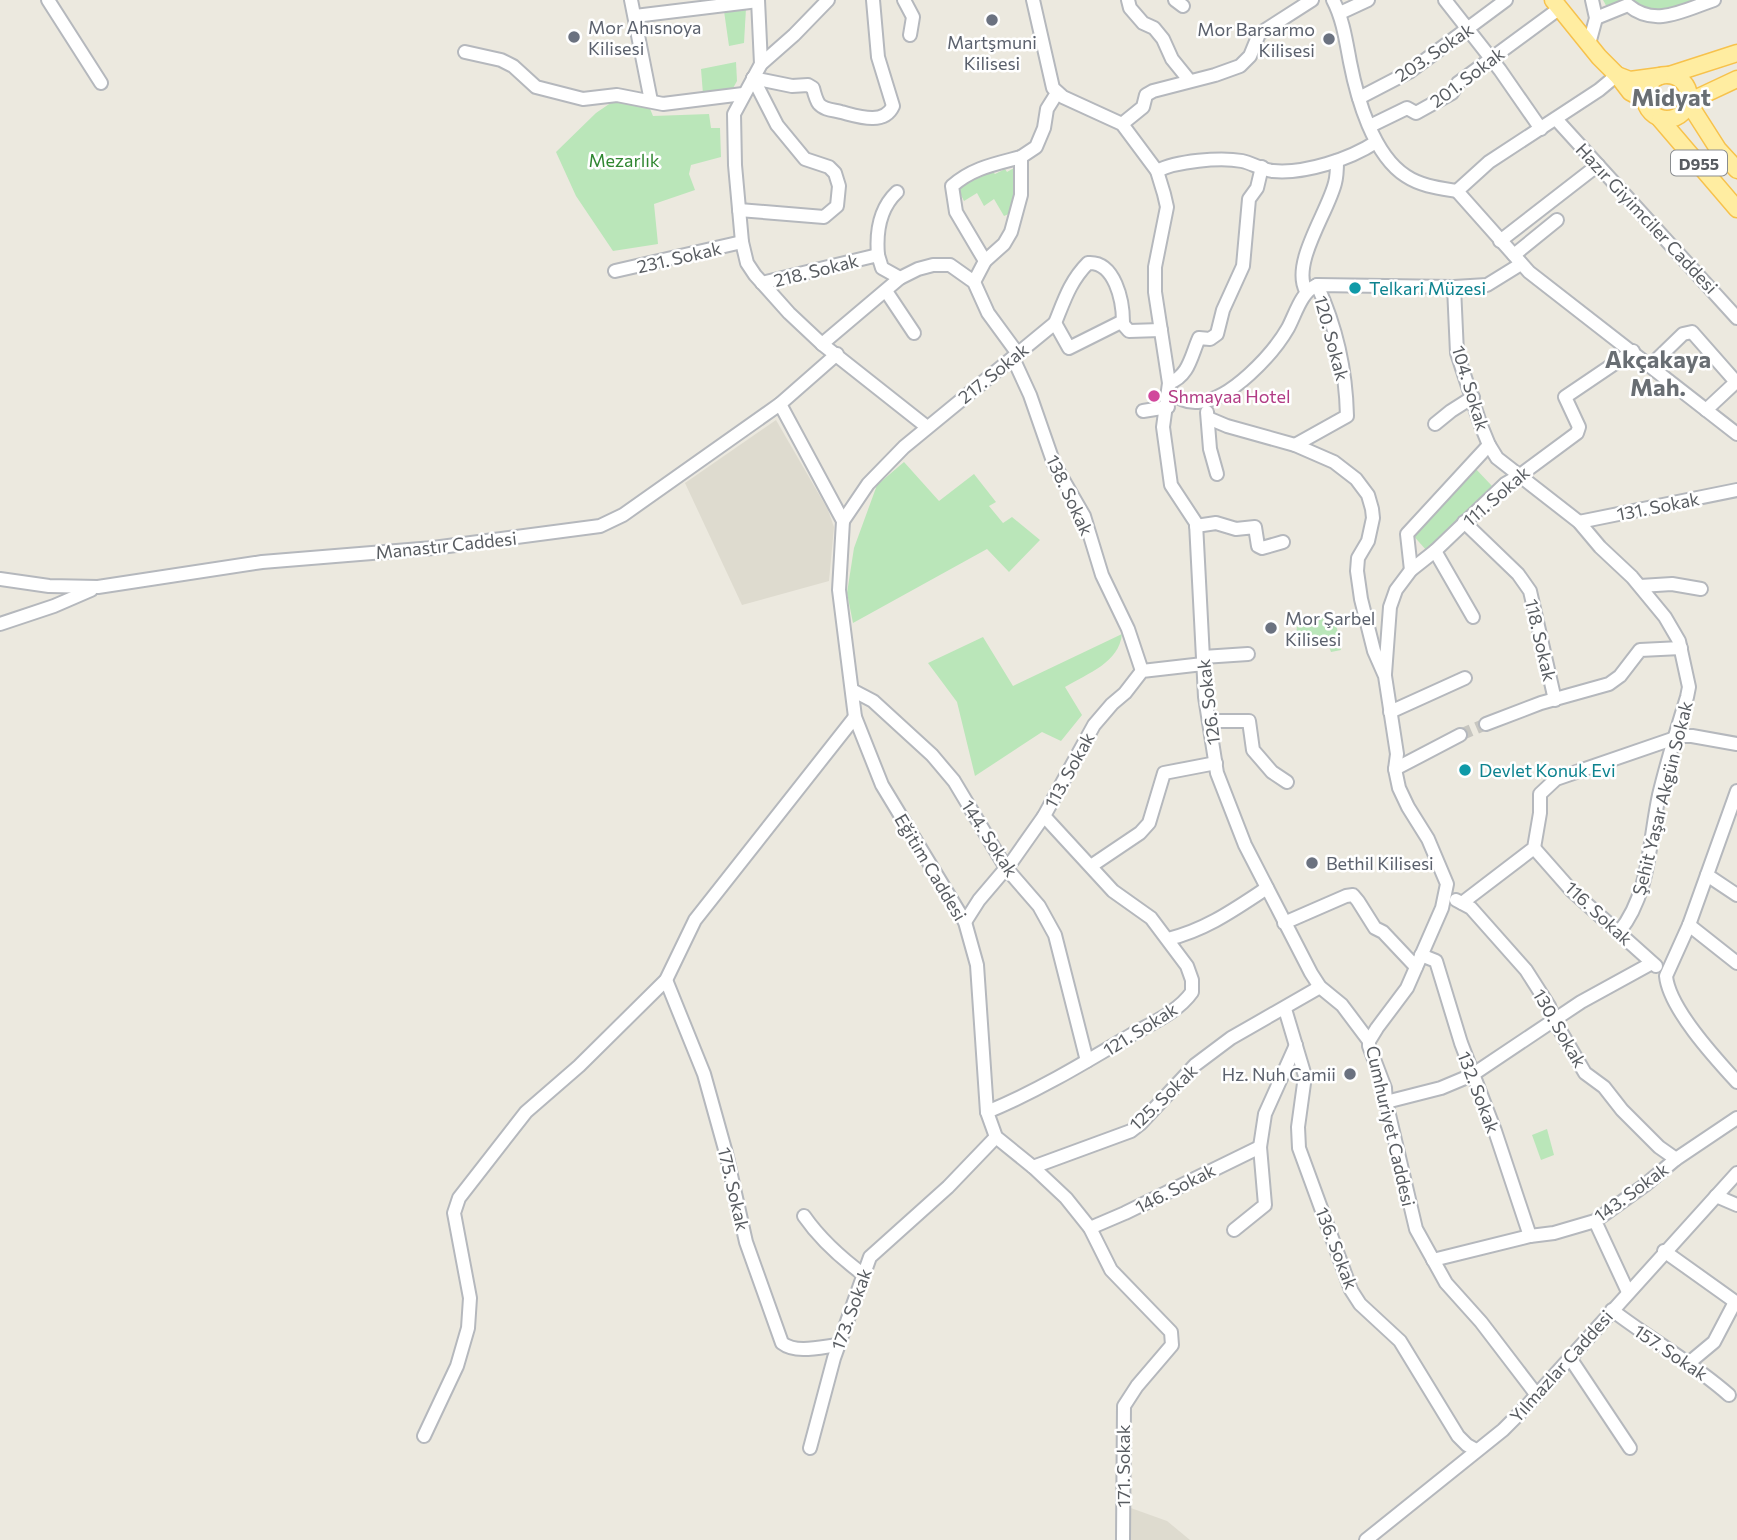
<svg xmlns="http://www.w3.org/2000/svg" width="1737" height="1540" font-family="Commissioner,sans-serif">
	<rect width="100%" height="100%" fill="#ece9df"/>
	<g fill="#dedbcf">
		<path d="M776,420L828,510L834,527L829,581L742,605L685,483Z"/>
		<path d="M1128,1507L1167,1521L1190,1540H1130Z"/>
	</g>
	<g fill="#bae6b9">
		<path d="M1603,0H1700L1652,18L1631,3L1608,9Z"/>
		<path d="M746,8L744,43L729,46L724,11Z"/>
		<path d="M736,62L737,81L732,90L703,94L701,69Z"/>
		<path d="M618,98L648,104L653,116L709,114L711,128H720L721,157L691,165L689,174L695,190L654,204L658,244L613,251L576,196L556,152L596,113Z"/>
		<path d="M1014,168L1018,191L1011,213L1004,216L994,199L984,206L977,193L964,201L957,187L991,170L995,174L1005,169L1007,172Z"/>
		<path d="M904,462L939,501L974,474L996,502L989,506L1003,523L1012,517L1040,540L1009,572L987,549L853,623L847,593L854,548L877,485Z"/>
		<path d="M1474,467L1492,486L1427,551L1411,533Z"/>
		<path d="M1334,612L1341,650L1331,652L1327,641L1311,645L1309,637L1296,636L1297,626Z"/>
		<path d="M1122,634C1119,663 1088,673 1065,687L1082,715L1061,741L1042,732L975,776L957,702L928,663L983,637L1013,686Z"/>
		<path d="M1547,1129L1554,1155L1541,1160L1532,1135Z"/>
	</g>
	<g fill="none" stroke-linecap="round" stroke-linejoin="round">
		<path stroke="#c7c6c0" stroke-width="12" stroke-dasharray="12 6" stroke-linecap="butt" d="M1460,735L1486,724"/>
		<g stroke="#b5b8bd" stroke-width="16">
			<g id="minor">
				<path d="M48,0L101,83"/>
				<path d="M631,0L651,101"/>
				<path d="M758,0L761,64"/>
				<path d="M828,0L794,35L761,64L734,114L735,165L742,242L747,263L755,275L789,313L822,344L927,427"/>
				<path d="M904,0L913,17L910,35"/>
				<path d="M1033,0L1053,88L1063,97L1122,124L1157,171L1164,194L1167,207L1155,267V292L1169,383L1163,427L1171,485L1196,523L1205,697L1217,773L1245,845L1311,973L1320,987L1342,1005L1369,1041"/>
				<path d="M1128,0L1130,8L1143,23L1154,28L1163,39L1172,59L1189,80"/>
				<path d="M1175,0L1183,6"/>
				<path d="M1333,0C1343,19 1346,41 1350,62C1357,98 1373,155 1406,176C1421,186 1439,188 1457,191"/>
				<path d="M1445,0L1500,70L1541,129"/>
				<path d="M1340,13L1368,0"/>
				<path d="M635,16L758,1"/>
				<path d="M1596,18L1628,5C1655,28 1684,10 1714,0"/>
				<path d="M1589,44L1596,18L1592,0"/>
				<path d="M465,52L501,60L513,66L536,87L583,99L617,95L663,104L743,94"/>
				<path d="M753,78L792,86L808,85L813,88C814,92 816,100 819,104C824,110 834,110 841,112C857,116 884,126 893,106L878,57L873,0"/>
				<path d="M1359,98L1409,72L1506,0"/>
				<path d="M1556,119L1737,318"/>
				<path d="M1122,124L1143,107L1146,95L1153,91L1215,75L1240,66L1250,56L1259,34L1312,0"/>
				<path d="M1370,126L1407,108L1416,113L1452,93L1458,83L1560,8"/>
				<path d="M1157,171C1176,161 1220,157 1242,161C1252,163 1262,170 1273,171C1305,174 1350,159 1376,142"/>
				<path d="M1457,191L1529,272L1737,434"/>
				<path d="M1457,191L1489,162L1599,90L1617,75"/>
				<path d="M739,210L824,217L837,206L839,186L835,173L829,167L805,159L777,125L753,78"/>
				<path d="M1500,241L1598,165"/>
				<path d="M878,255C876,232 880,208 897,192"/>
				<path d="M1514,255L1557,220"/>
				<path d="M985,261L956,212L952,186C972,168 995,164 1021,157"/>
				<path d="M615,271L742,242"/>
				<path d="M974,282L985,261L1004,244L1011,232L1021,195V157L1036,147L1044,128L1047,109L1057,93"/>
				<path d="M762,283L878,255L882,268L900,278"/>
				<path d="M1454,287L1457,353L1480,423L1489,445L1497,458L1579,522L1600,547L1632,577L1665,617L1679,641L1689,687L1687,697C1677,729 1667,762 1659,795C1649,841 1650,894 1619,932"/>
				<path d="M886,291L914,333"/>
				<path d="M1306,291C1291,263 1328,212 1335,183C1337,176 1337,168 1337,161"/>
				<path d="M1055,323C1064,301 1070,281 1088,263C1115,261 1123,301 1123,322"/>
				<path d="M822,344L900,278L918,269L933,265H950L974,282L988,313L1018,354"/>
				<path d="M1013,358L1030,395L1054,464L1084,516L1102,575L1128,629L1142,671"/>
				<path d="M1650,366L1683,334L1692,332L1736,382L1706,410"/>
				<path d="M1169,383C1189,376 1191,356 1199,338L1210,339L1217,334L1223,310L1243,266L1249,199L1257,188L1262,167"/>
				<path d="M1169,391C1179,398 1186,403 1198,402C1230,401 1273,354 1288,328C1296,313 1301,292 1317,285L1454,287L1487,285L1521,264"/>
				<path d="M780,404L843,521L839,590L855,717L882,785L965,922L977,965L987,1112L996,1137L1033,1167L1066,1198L1090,1228L1111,1270L1171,1332L1172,1345L1137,1386L1124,1406L1123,1540"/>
				<path d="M1143,411L1168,407"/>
				<path d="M1207,412L1210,449L1217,474"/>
				<path d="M1208,418L1227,426L1295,445L1334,462L1356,479L1368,495L1372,509L1373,518L1368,541L1358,558L1357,571L1361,599L1374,651L1385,676L1397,754L1395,769L1399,788L1408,807L1428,839L1447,884L1442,908L1407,988L1377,1028L1369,1041V1046L1385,1088L1386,1102L1416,1229L1446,1283L1481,1322L1536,1394"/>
				<path d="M1435,424L1451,411L1473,397"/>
				<path d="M1295,445L1347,416C1346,370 1336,326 1317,285"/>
				<path d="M843,521L868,484L904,447L1055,323L1069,348L1121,322L1129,331L1161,330"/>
				<path d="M1464,522L1518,574L1530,591L1555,700"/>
				<path d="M1579,522L1737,490"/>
				<path d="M1196,526L1216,523L1236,529L1255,527L1258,546L1262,548L1283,542"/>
				<path d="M1435,551L1473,617"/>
				<path d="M1411,570L1407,534L1489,445"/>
				<path d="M0,579L49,586L98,587L262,562L433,548L600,526L623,515L780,404L837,354"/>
				<path d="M1640,586L1672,584L1701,589"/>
				<path d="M0,624L54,606L91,590"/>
				<path d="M1203,657L1248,654"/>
				<path d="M1385,674L1390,607L1396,590L1411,570L1435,551L1505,484L1519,476L1577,433L1579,427L1565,397L1633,351"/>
				<path d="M852,690L873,701L932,755L954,781L1006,868L1039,906L1055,935L1087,1061"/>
				<path d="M1390,712L1465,678"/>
				<path d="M1209,721H1249L1253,750L1272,772L1287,782"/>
				<path d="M1486,724L1541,703L1609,684L1620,676L1640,650L1681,648"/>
				<path d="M1395,769L1460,735"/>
				<path d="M1737,791L1689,925L1666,976C1669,1008 1715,1058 1737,1082"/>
				<path d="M1534,848L1571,890L1656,966"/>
				<path d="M1091,866L1140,833L1149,823L1164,773L1216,763"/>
				<path d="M1707,875L1737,895"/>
				<path d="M1456,900L1471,908L1526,970L1549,1006L1554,1020L1585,1073L1604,1087L1622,1110L1659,1147L1676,1159"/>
				<path d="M1462,903L1534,848L1540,813V794L1556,779L1681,736H1692L1737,744"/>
				<path d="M965,922L979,900L1013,860L1044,816L1094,725L1112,704L1125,693L1142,671L1203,664"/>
				<path d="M1284,923L1346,896L1353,895L1358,901L1375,928L1383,932L1416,967"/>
				<path d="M1689,925L1737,963"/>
				<path d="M1168,939C1206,930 1235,909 1267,888"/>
				<path d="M1421,955L1436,961L1461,1043L1495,1131L1530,1236"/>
				<path d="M666,980L704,1074L726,1153L746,1242L782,1343C796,1354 821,1347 838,1345"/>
				<path d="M1285,1009L1305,1076L1298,1127L1299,1148L1351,1290L1360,1304L1400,1341L1458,1436L1467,1445L1476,1450"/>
				<path d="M1386,1102L1441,1088L1472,1075L1581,1002L1652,963"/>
				<path d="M987,1112C1038,1091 1084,1063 1131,1035C1152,1023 1178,1012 1192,992V980L1187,966L1151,918L1113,891L1044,816"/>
				<path d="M1033,1167L1131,1131L1140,1124L1195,1065L1231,1038L1320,987"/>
				<path d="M1716,1196L1737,1205"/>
				<path d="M804,1216C820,1239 841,1258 864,1275"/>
				<path d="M1595,1221L1628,1292"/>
				<path d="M1090,1228L1125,1213L1260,1147"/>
				<path d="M1234,1230L1265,1205L1260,1147L1265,1114L1296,1045"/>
				<path d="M1664,1251L1737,1303"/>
				<path d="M1433,1260L1530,1236L1554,1233L1595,1221L1645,1185L1676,1159L1737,1118"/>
				<path d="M1612,1310C1651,1340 1693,1363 1729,1395"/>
				<path d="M1570,1358L1630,1448"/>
				<path d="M1690,1362L1714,1342L1735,1302"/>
				<path d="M424,1436L457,1366L468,1328L470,1298L454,1213L459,1198L526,1112L579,1066L666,980L695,920L855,717"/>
				<path d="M810,1448L834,1358L870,1257L948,1187L996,1137"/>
				<path d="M1366,1540L1503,1430L1524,1409L1737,1173"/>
			</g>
		</g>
		<g stroke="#f7c24c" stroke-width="19">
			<g id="major">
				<path d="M1553,0L1599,57L1617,75"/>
				<circle cx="1667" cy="97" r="22"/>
				<path d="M1669,75L1737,53"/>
				<path d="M1737,79L1688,102L1718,149L1737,170"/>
				<path d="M1645,100L1630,92L1617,75L1630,80L1660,76"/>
				<path d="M1660,119L1737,209"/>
			</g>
		</g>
		<use href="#minor" stroke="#fff" stroke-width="12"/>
		<use href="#major" stroke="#ffeda1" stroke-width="16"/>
	</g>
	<g fill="#6b7280" stroke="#fff" stroke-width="2.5">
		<circle cx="992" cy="20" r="7"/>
		<circle cx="574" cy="37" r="7"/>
		<circle cx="1329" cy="39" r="7"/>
		<circle cx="1271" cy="628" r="7"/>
		<circle cx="1312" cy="863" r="7"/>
		<circle cx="1350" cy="1074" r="7"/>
	</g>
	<g fill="#0f9aa8" stroke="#fff" stroke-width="2.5">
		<circle cx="1355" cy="288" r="7"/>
		<circle cx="1465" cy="770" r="7"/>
	</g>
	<circle fill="#d1479c" stroke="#fff" stroke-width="2.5" cx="1154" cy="396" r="7"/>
	<g text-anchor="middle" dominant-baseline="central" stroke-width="5" stroke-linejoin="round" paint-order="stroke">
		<rect fill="#fff" stroke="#8a8d90" stroke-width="2" x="1671" y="150.5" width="56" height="25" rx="5"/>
		<g font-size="16" font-weight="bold" fill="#585c61">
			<text x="1699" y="163">D955</text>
		</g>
		<g font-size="18" fill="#5b616d" stroke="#fff" text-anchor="start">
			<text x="588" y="27">Mor Ahısnoya<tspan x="588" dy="21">Kilisesi</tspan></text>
			<text x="1315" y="29" text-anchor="end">Mor Barsarmo<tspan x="1315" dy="21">Kilisesi</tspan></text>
			<text x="992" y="42" text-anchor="middle">Martşmuni<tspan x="992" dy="21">Kilisesi</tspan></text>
			<text x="1285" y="618">Mor Şarbel<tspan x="1285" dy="21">Kilisesi</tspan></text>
			<text x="1326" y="863">Bethil Kilisesi</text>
			<text x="1336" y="1074" text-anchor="end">Hz. Nuh Camii</text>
		</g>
		<g font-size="18" fill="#585c61" stroke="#fff">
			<text transform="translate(1434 52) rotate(-34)">203. Sokak</text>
			<text transform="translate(1467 77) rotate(-37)">201. Sokak</text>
			<text transform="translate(1647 218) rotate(47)">Hazır Giyimciler Caddesi</text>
			<text transform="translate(679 257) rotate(-13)">231. Sokak</text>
			<text transform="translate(816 270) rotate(-14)">218. Sokak</text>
			<text transform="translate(1332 338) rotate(75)">120. Sokak</text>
			<text transform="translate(993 373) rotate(-39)">217. Sokak</text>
			<text transform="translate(1471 388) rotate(73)">104. Sokak</text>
			<text transform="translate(1070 495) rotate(65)">138. Sokak</text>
			<text transform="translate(1496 496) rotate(-41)">111. Sokak</text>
			<text transform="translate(1658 506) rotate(-11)">131. Sokak</text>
			<text transform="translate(446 545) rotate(-6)">Manastır Caddesi</text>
			<text transform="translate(1541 640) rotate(77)">118. Sokak</text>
			<text transform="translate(1208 702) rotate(-97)">126. Sokak</text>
			<text transform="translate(1069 770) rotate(-61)">113. Sokak</text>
			<text transform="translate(1662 798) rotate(-76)">Şehit Yaşar Akgün Sokak</text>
			<text transform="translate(990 838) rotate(57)">144. Sokak</text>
			<text transform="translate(931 867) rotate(59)">Eğitim Caddesi</text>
			<text transform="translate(1599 913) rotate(43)">116. Sokak</text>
			<text transform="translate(1560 1028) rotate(60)">130. Sokak</text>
			<text transform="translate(1140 1029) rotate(-32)">121. Sokak</text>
			<text transform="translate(1479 1092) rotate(69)">132. Sokak</text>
			<text transform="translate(1163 1097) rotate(-44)">125. Sokak</text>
			<text transform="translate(1391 1126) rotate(77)">Cumhuriyet Caddesi</text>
			<text transform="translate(1175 1188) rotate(-27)">146. Sokak</text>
			<text transform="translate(734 1189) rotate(77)">175. Sokak</text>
			<text transform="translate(1631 1192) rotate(-36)">143. Sokak</text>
			<text transform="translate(1337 1248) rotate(69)">136. Sokak</text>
			<text transform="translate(851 1309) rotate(-70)">173. Sokak</text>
			<text transform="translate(1671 1352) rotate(34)">157. Sokak</text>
			<text transform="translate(1561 1366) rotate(-48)">Yılmazlar Caddesi</text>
			<text transform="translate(1123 1466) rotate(-90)">171. Sokak</text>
		</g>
		<g font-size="18" fill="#318732" stroke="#fff">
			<text x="624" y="160">Mezarlık</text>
		</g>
		<g font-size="18" fill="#0d838f" stroke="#fff" text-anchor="start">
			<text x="1369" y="288">Telkari Müzesi</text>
			<text x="1479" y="770">Devlet Konuk Evi</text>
		</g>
		<g font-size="18" fill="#b23c85" stroke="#fff" text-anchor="start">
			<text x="1168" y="396">Shmayaa Hotel</text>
		</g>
		<g font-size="24" font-weight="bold" fill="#696e73" stroke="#fff">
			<text x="1671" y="96">Midyat</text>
			<text x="1658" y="358">Akçakaya<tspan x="1658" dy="28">Mah.</tspan></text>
		</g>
	</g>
</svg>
